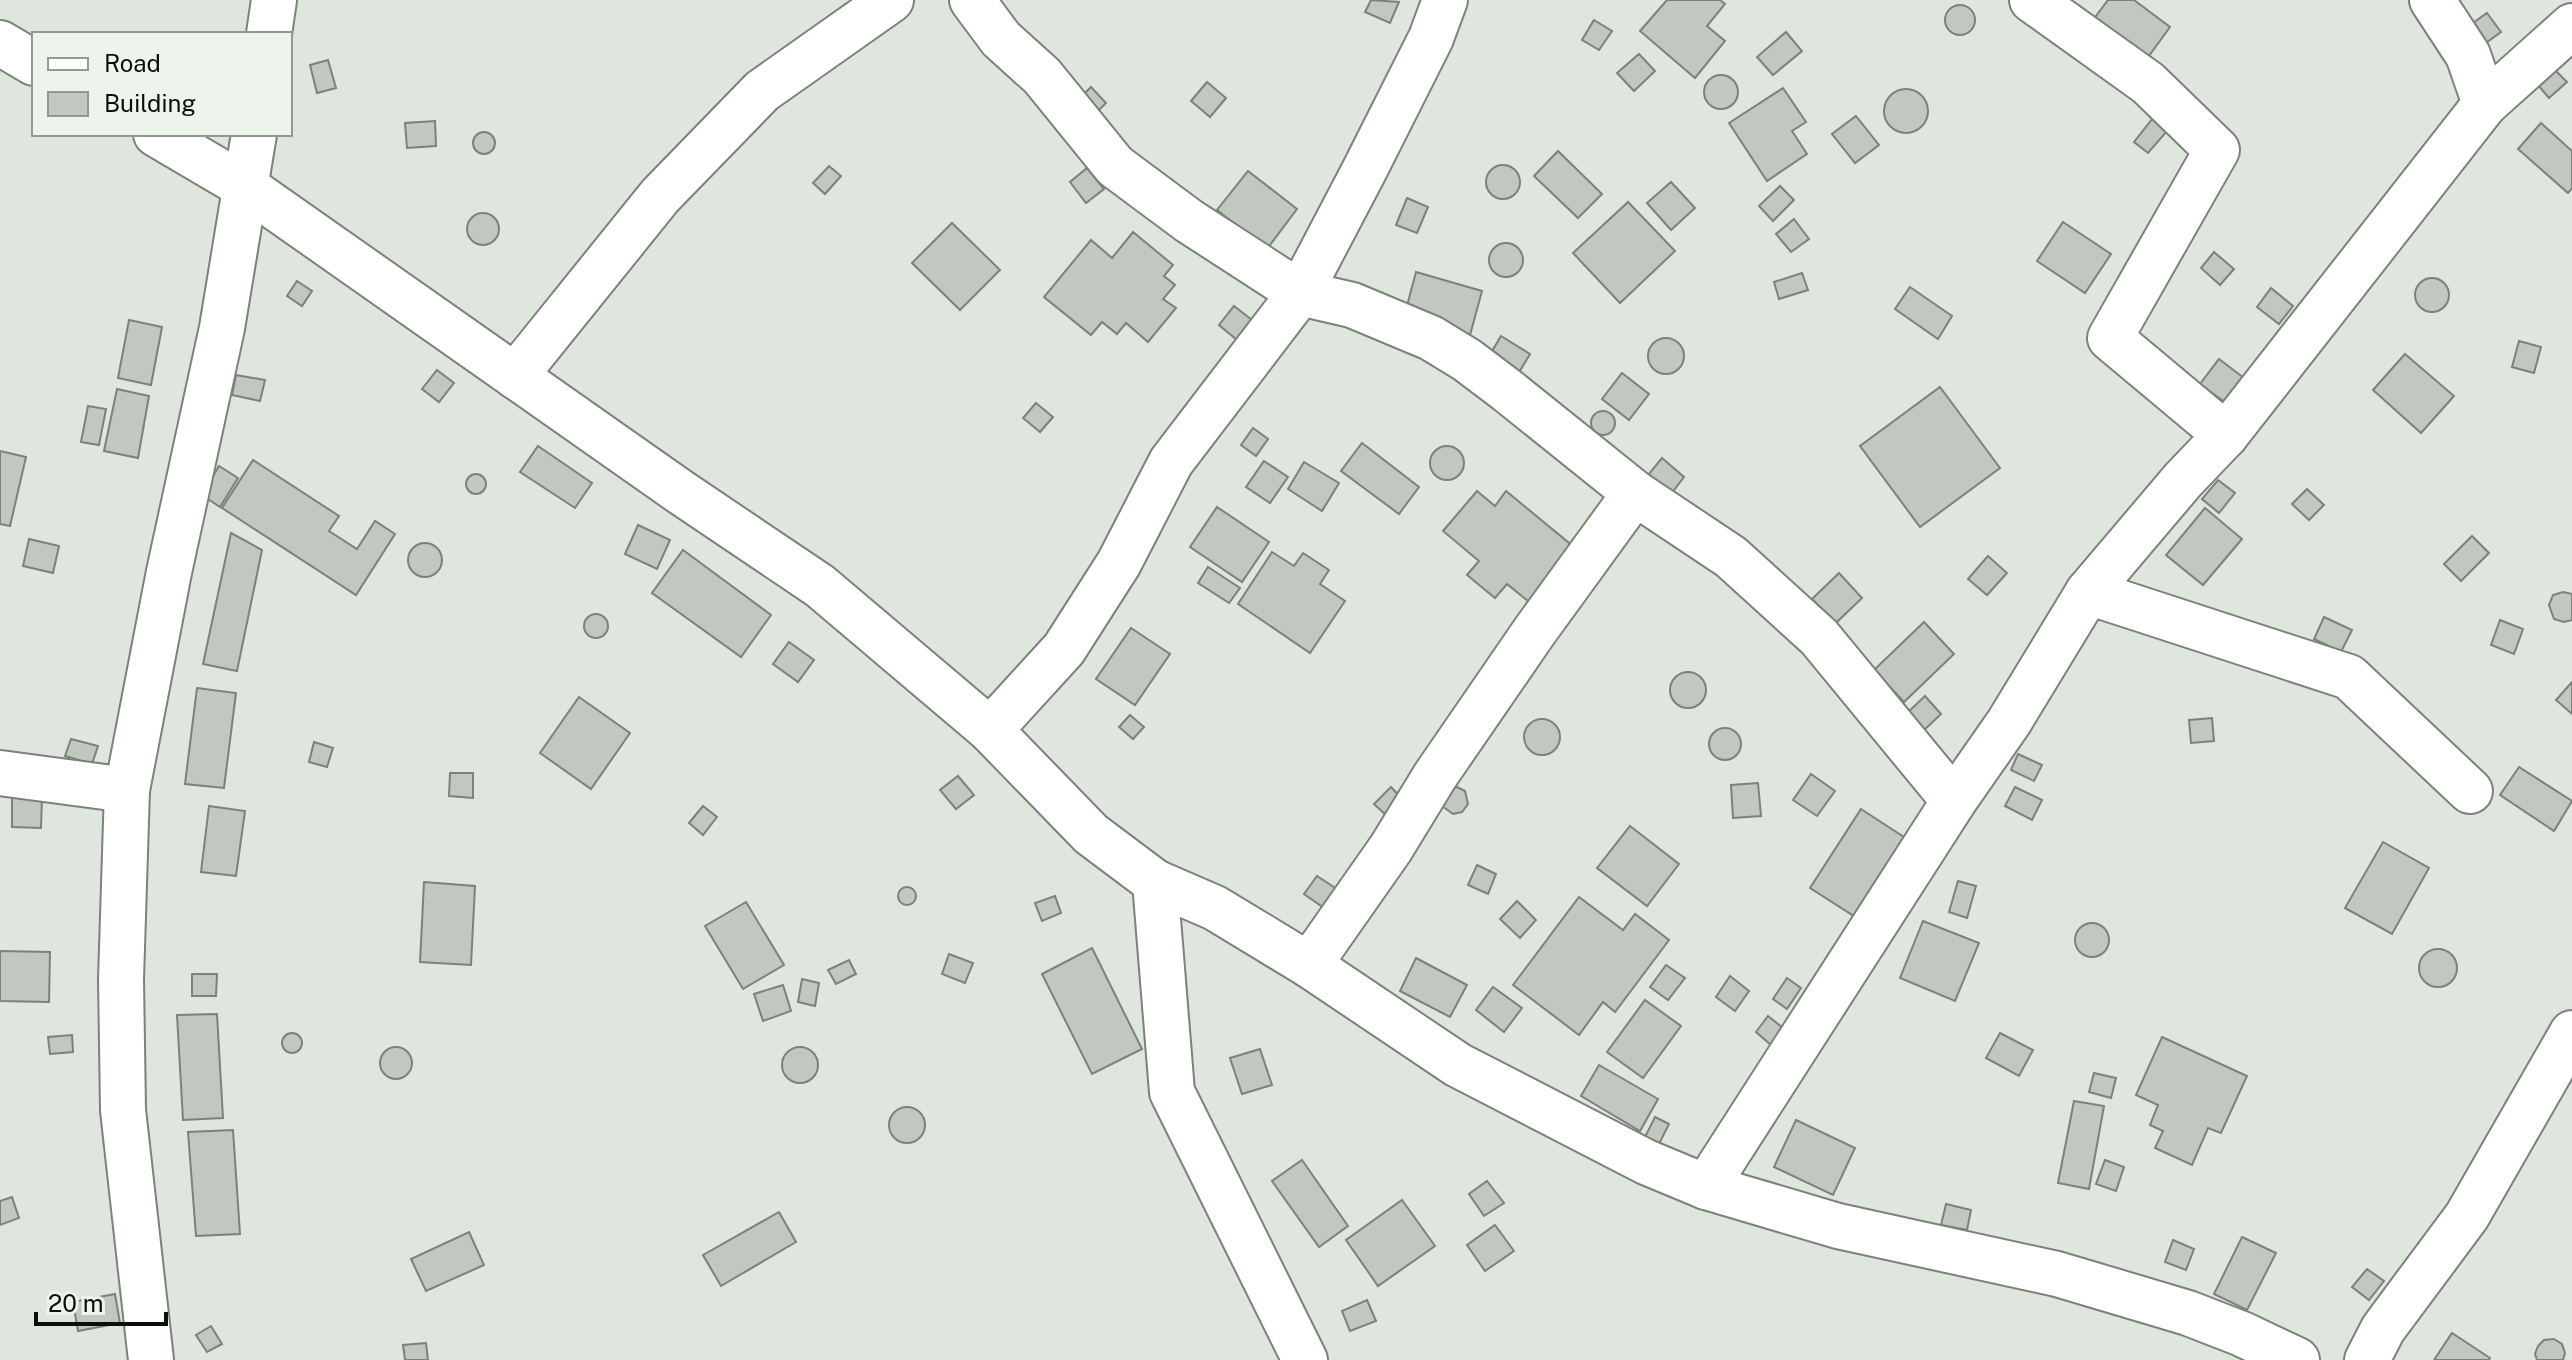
<svg xmlns="http://www.w3.org/2000/svg" width="2572" height="1360" font-family="'Public Sans',sans-serif">
	<rect width="100%" height="100%" fill="#dfe6de"/>
	<g fill="#c0c8bf" stroke="#7b827a" stroke-width="2">
		<path d="M1371,0L1399,2L1390,23L1365,12Z"/>
		<path d="M1667,0H1720L1725,4L1707,26L1725,41L1695,78L1640,31Z"/>
		<path d="M2108,0H2134L2170,27L2143,64L2090,24Z"/>
		<circle cx="1960" cy="20" r="15"/>
		<path d="M2487,13L2501,32L2480,47L2466,28Z"/>
		<path d="M1594,20L1612,31L1599,50L1582,40Z"/>
		<path d="M1786,32L1802,51L1773,75L1757,57Z"/>
		<path d="M1639,54L1655,71L1634,91L1617,73Z"/>
		<path d="M328,60L336,88L317,93L310,65Z"/>
		<path d="M2555,70L2567,82L2549,98L2538,85Z"/>
		<circle cx="1721" cy="92" r="17"/>
		<path d="M1207,82L1226,98L1210,117L1191,101Z"/>
		<path d="M1091,87L1106,103L1093,116L1078,100Z"/>
		<path d="M1783,88L1806,122L1792,131L1807,154L1767,181L1729,123Z"/>
		<circle cx="1906" cy="111" r="22"/>
		<path d="M1856,116L1879,145L1855,163L1832,134Z"/>
		<path d="M2153,118L2168,130L2148,153L2134,142Z"/>
		<path d="M435,121L436,146L407,148L405,123Z"/>
		<path d="M2541,123L2572,151V188L2568,193L2518,149Z"/>
		<circle cx="484" cy="143" r="11"/>
		<path d="M1558,151L1602,194L1578,218L1534,176Z"/>
		<circle cx="1503" cy="182" r="17"/>
		<path d="M829,166L841,176L825,194L813,183Z"/>
		<path d="M1087,168L1104,189L1086,203L1070,182Z"/>
		<path d="M1248,171L1297,209L1267,249L1217,210Z"/>
		<path d="M1671,182L1695,208L1671,230L1647,203Z"/>
		<path d="M1780,186L1794,200L1773,221L1759,206Z"/>
		<path d="M1407,198L1428,207L1417,233L1396,225Z"/>
		<path d="M1628,202L1675,251L1620,303L1573,253Z"/>
		<circle cx="483" cy="229" r="16"/>
		<path d="M1794,219L1809,239L1791,252L1776,234Z"/>
		<path d="M2063,222L2111,254L2085,293L2037,261Z"/>
		<path d="M952,223L1000,270L960,310L912,263Z"/>
		<path d="M1133,232L1173,265L1164,276L1175,285L1163,299L1176,308L1148,342L1126,323L1117,334L1102,322L1091,335L1044,297L1091,240L1112,258Z"/>
		<circle cx="1506" cy="260" r="17"/>
		<path d="M2214,252L2234,269L2220,285L2201,268Z"/>
		<path d="M1416,272L1482,291L1470,335L1404,317Z"/>
		<path d="M1802,273L1808,290L1779,299L1774,282Z"/>
		<circle cx="2432" cy="295" r="17"/>
		<path d="M297,281L312,291L302,306L287,296Z"/>
		<path d="M1910,287L1952,316L1938,339L1895,309Z"/>
		<path d="M2271,288L2293,306L2279,324L2257,307Z"/>
		<path d="M1234,306L1252,320L1237,340L1219,325Z"/>
		<path d="M129,320L162,327L151,385L118,378Z"/>
		<path d="M1501,336L1530,354L1514,381L1485,363Z"/>
		<circle cx="1666" cy="356" r="18"/>
		<path d="M2519,341L2541,347L2534,373L2512,367Z"/>
		<path d="M2405,354L2454,396L2421,433L2373,390Z"/>
		<path d="M2219,359L2244,378L2226,403L2200,384Z"/>
		<path d="M437,370L454,383L439,402L422,389Z"/>
		<path d="M1622,373L1649,394L1629,420L1602,399Z"/>
		<path d="M236,375L265,380L260,401L232,395Z"/>
		<path d="M1940,387L2000,468L1920,527L1860,446Z"/>
		<path d="M117,389L149,396L138,458L104,451Z"/>
		<path d="M1036,403L1053,417L1040,432L1023,418Z"/>
		<path d="M88,406L106,409L99,445L81,442Z"/>
		<circle cx="1603" cy="423" r="12"/>
		<path d="M1253,428L1268,439L1256,456L1241,445Z"/>
		<path d="M1362,443L1419,487L1399,514L1341,471Z"/>
		<path d="M538,446L592,483L575,508L520,472Z"/>
		<circle cx="1447" cy="463" r="17"/>
		<path d="M0,451L26,457L10,526L0,524Z"/>
		<path d="M1662,458L1684,477L1671,494L1648,475Z"/>
		<path d="M253,460L339,516L329,531L357,549L375,521L395,534L356,595L222,508Z"/>
		<path d="M1264,461L1288,477L1270,503L1246,487Z"/>
		<path d="M1304,462L1339,483L1322,511L1288,489Z"/>
		<path d="M219,466L238,478L220,507L202,495Z"/>
		<circle cx="476" cy="484" r="10"/>
		<path d="M2218,480L2235,493L2219,513L2202,499Z"/>
		<path d="M2307,489L2324,505L2309,520L2292,504Z"/>
		<path d="M1477,491L1495,506L1506,491L1580,552L1534,606L1507,584L1495,598L1467,575L1479,561L1443,531Z"/>
		<path d="M1217,507L1269,542L1242,582L1190,547Z"/>
		<path d="M2205,508L2242,539L2203,585L2166,555Z"/>
		<path d="M638,525L670,540L657,569L625,554Z"/>
		<path d="M231,533L262,550L237,671L203,664Z"/>
		<path d="M2472,536L2489,553L2461,581L2444,564Z"/>
		<path d="M29,539L59,546L53,573L23,566Z"/>
		<circle cx="425" cy="560" r="17"/>
		<path d="M683,550L771,615L741,657L652,593Z"/>
		<path d="M1272,552L1294,566L1303,553L1329,570L1320,584L1345,601L1310,653L1238,604Z"/>
		<path d="M1988,556L2007,573L1987,595L1968,579Z"/>
		<path d="M1208,567L1240,588L1229,603L1198,583Z"/>
		<path d="M1839,573L1862,598L1836,623L1812,599Z"/>
		<path d="M2563,592L2572,594V620L2564,622L2554,619L2549,605L2553,595Z"/>
		<circle cx="596" cy="626" r="12"/>
		<path d="M2324,617L2352,630L2341,652L2314,639Z"/>
		<path d="M2500,620L2523,629L2514,654L2491,645Z"/>
		<path d="M1924,622L1954,654L1904,702L1874,670Z"/>
		<path d="M1131,628L1170,654L1135,705L1096,679Z"/>
		<path d="M789,642L814,660L798,682L773,664Z"/>
		<circle cx="1688" cy="690" r="18"/>
		<path d="M2572,682V714L2556,700Z"/>
		<path d="M197,688L236,693L224,788L185,784Z"/>
		<path d="M1925,696L1941,714L1920,734L1904,716Z"/>
		<path d="M579,697L630,733L591,789L540,753Z"/>
		<path d="M1130,715L1144,727L1133,739L1119,727Z"/>
		<path d="M2212,718L2214,741L2191,743L2189,720Z"/>
		<circle cx="1542" cy="737" r="18"/>
		<circle cx="1725" cy="744" r="16"/>
		<path d="M71,739L98,746L92,764L65,756Z"/>
		<path d="M314,742L333,748L327,767L309,762Z"/>
		<path d="M2018,754L2042,765L2034,781L2011,770Z"/>
		<path d="M2519,767L2572,801L2554,831L2500,795Z"/>
		<path d="M450,773H473V798L449,796Z"/>
		<path d="M1811,774L1835,791L1817,816L1793,800Z"/>
		<path d="M958,776L974,795L956,809L940,790Z"/>
		<path d="M1758,783L1761,816L1733,818L1731,785Z"/>
		<path d="M1391,787L1404,801L1388,817L1374,804Z"/>
		<path d="M1457,787L1465,791L1468,804L1462,812L1453,814L1442,806L1449,788Z"/>
		<path d="M2015,787L2042,800L2032,820L2005,806Z"/>
		<path d="M12,797H42L41,828L12,827Z"/>
		<path d="M209,806L245,811L236,876L201,872Z"/>
		<path d="M703,806L717,817L703,835L689,823Z"/>
		<path d="M1861,809L1907,839L1857,918L1810,888Z"/>
		<path d="M1630,826L1679,864L1647,906L1597,868Z"/>
		<path d="M2383,842L2429,868L2392,934L2345,908Z"/>
		<path d="M1477,865L1496,874L1488,894L1468,885Z"/>
		<path d="M1317,876L1340,891L1327,910L1304,894Z"/>
		<path d="M1958,881L1976,886L1967,918L1949,912Z"/>
		<path d="M424,882L475,886L471,965L420,962Z"/>
		<circle cx="907" cy="896" r="9"/>
		<path d="M1055,896L1061,913L1042,921L1035,903Z"/>
		<path d="M1579,897L1623,930L1635,914L1669,940L1615,1012L1603,1002L1579,1035L1513,985Z"/>
		<path d="M1517,901L1536,920L1520,938L1500,919Z"/>
		<path d="M746,902L784,965L743,989L705,926Z"/>
		<path d="M1923,921L1979,943L1955,1001L1900,978Z"/>
		<circle cx="2092" cy="940" r="17"/>
		<path d="M1092,948L1142,1049L1092,1074L1042,974Z"/>
		<circle cx="2438" cy="968" r="19"/>
		<path d="M0,951L50,952L49,1002L0,1001Z"/>
		<path d="M949,954L973,963L965,983L942,974Z"/>
		<path d="M1416,958L1467,985L1450,1017L1400,991Z"/>
		<path d="M849,960L856,974L836,984L828,970Z"/>
		<path d="M1666,965L1685,978L1668,1000L1650,987Z"/>
		<path d="M192,974H217L216,996H192Z"/>
		<path d="M1730,976L1749,991L1735,1011L1716,997Z"/>
		<path d="M1787,978L1801,988L1787,1009L1773,999Z"/>
		<path d="M802,979L819,983L815,1006L798,1002Z"/>
		<path d="M783,985L791,1011L763,1021L754,994Z"/>
		<path d="M1493,987L1522,1008L1504,1032L1476,1010Z"/>
		<path d="M1645,1000L1681,1026L1643,1078L1607,1052Z"/>
		<path d="M217,1014L223,1118L183,1120L177,1015Z"/>
		<path d="M1768,1016L1783,1028L1771,1045L1756,1032Z"/>
		<circle cx="292" cy="1043" r="10"/>
		<path d="M2000,1033L2033,1050L2019,1076L1986,1058Z"/>
		<path d="M72,1035L73,1052L50,1054L48,1037Z"/>
		<path d="M2162,1037L2247,1076L2221,1133L2208,1128L2192,1165L2155,1148L2163,1131L2150,1125L2158,1105L2136,1095Z"/>
		<circle cx="800" cy="1065" r="18"/>
		<circle cx="396" cy="1063" r="16"/>
		<path d="M1260,1049L1272,1085L1242,1094L1230,1058Z"/>
		<path d="M1599,1065L1658,1099L1640,1131L1581,1096Z"/>
		<path d="M2094,1073L2116,1078L2111,1098L2089,1092Z"/>
		<path d="M2074,1101L2104,1106L2089,1189L2058,1183Z"/>
		<circle cx="907" cy="1125" r="18"/>
		<path d="M1655,1117L1669,1124L1659,1144L1645,1137Z"/>
		<path d="M1796,1120L1855,1148L1833,1195L1774,1167Z"/>
		<path d="M233,1130L240,1234L196,1236L188,1132Z"/>
		<path d="M1302,1160L1348,1226L1319,1247L1272,1181Z"/>
		<path d="M2105,1160L2124,1167L2116,1191L2096,1184Z"/>
		<path d="M1487,1181L1504,1203L1484,1216L1469,1194Z"/>
		<path d="M12,1197L19,1218L0,1225V1201Z"/>
		<path d="M1402,1200L1435,1246L1378,1286L1346,1240Z"/>
		<path d="M1946,1204L1971,1210L1967,1230L1941,1225Z"/>
		<path d="M779,1212L796,1242L721,1286L703,1255Z"/>
		<path d="M1495,1225L1514,1251L1485,1271L1467,1245Z"/>
		<path d="M469,1232L484,1265L426,1291L411,1259Z"/>
		<path d="M2242,1237L2276,1253L2247,1310L2214,1294Z"/>
		<path d="M2173,1240L2194,1249L2186,1270L2165,1262Z"/>
		<path d="M2367,1269L2384,1281L2369,1300L2352,1287Z"/>
		<path d="M115,1294L120,1323L78,1331L73,1302Z"/>
		<path d="M1367,1300L1376,1321L1350,1331L1342,1311Z"/>
		<path d="M211,1326L222,1344L207,1352L196,1335Z"/>
		<path d="M2452,1333L2490,1358L2489,1360H2434Z"/>
		<path d="M2554,1339L2562,1344L2565,1353L2563,1360H2537L2535,1354L2538,1346L2544,1340Z"/>
		<path d="M426,1343L428,1360H405L403,1345Z"/>
	</g>
	<g fill="none" stroke-linecap="round" stroke-linejoin="round">
		<g stroke="#7c827b" stroke-width="48">
			<g id="street">
				<path d="M972,0L1001,39L1042,76L1115,166L1189,221L1300,293L1352,305L1431,338L1467,360L1508,391L1635,493L1731,557L1819,637L1954,801"/>
				<path d="M2032,0L2148,83L2217,150L2110,338L2226,435"/>
				<path d="M2432,0L2468,55L2485,104"/>
				<path d="M0,43L34,63"/>
				<path d="M156,134L246,187L679,491L820,586L990,730L1091,834L1155,882L1215,908L1309,965L1458,1065L1646,1162L1706,1187L1838,1226L2057,1274L2188,1313L2242,1334L2297,1360"/>
				<path d="M515,376L660,196L762,91L891,0"/>
				<path d="M2088,592L2349,677L2470,791"/>
				<path d="M990,730L1064,649L1119,563L1171,462L1300,293L1364,171L1431,38L1445,0"/>
				<path d="M0,773L127,790"/>
				<path d="M1155,882L1172,1092L1305,1360"/>
				<path d="M1309,965L1391,848L1435,776L1534,632L1635,493"/>
				<path d="M1706,1187L1954,801L2009,722L2088,592L2183,480L2226,435L2485,104L2572,26"/>
				<path d="M2367,1360L2383,1329L2467,1216L2572,1033"/>
			</g>
		</g>
		<g stroke="#7c827b" stroke-width="48">
			<g id="secondary">
				<path d="M269,34L274,0"/>
				<path d="M151,1360L123,1110L121,979L127,790L169,572L222,328L254,134"/>
			</g>
		</g>
		<use href="#street" stroke="#fff" stroke-width="44"/>
		<use href="#secondary" stroke="#fff" stroke-width="44"/>
	</g>
	<rect x="32" y="32" width="260" height="104" fill="#ecf4eb" stroke="#929892" stroke-width="2"/>
	<rect x="48" y="58" width="40" height="12" fill="#ffffff" stroke="#929892" stroke-width="2"/>
	<text x="104" y="72" font-size="24" fill="#0c0f0c">Road</text>
	<rect x="48" y="92" width="40" height="24" fill="#c0c8bf" stroke="#929892" stroke-width="2"/>
	<text x="104" y="112" font-size="24" fill="#0c0f0c">Building</text>
	<path d="M36 1312v12h130v-12" fill="none" stroke="#0c0f0c" stroke-width="4"/>
	<text x="48" y="1312" font-size="24" fill="#0c0f0c" stroke="#ecf4eb" stroke-width="6" paint-order="stroke">20 m</text>
</svg>
